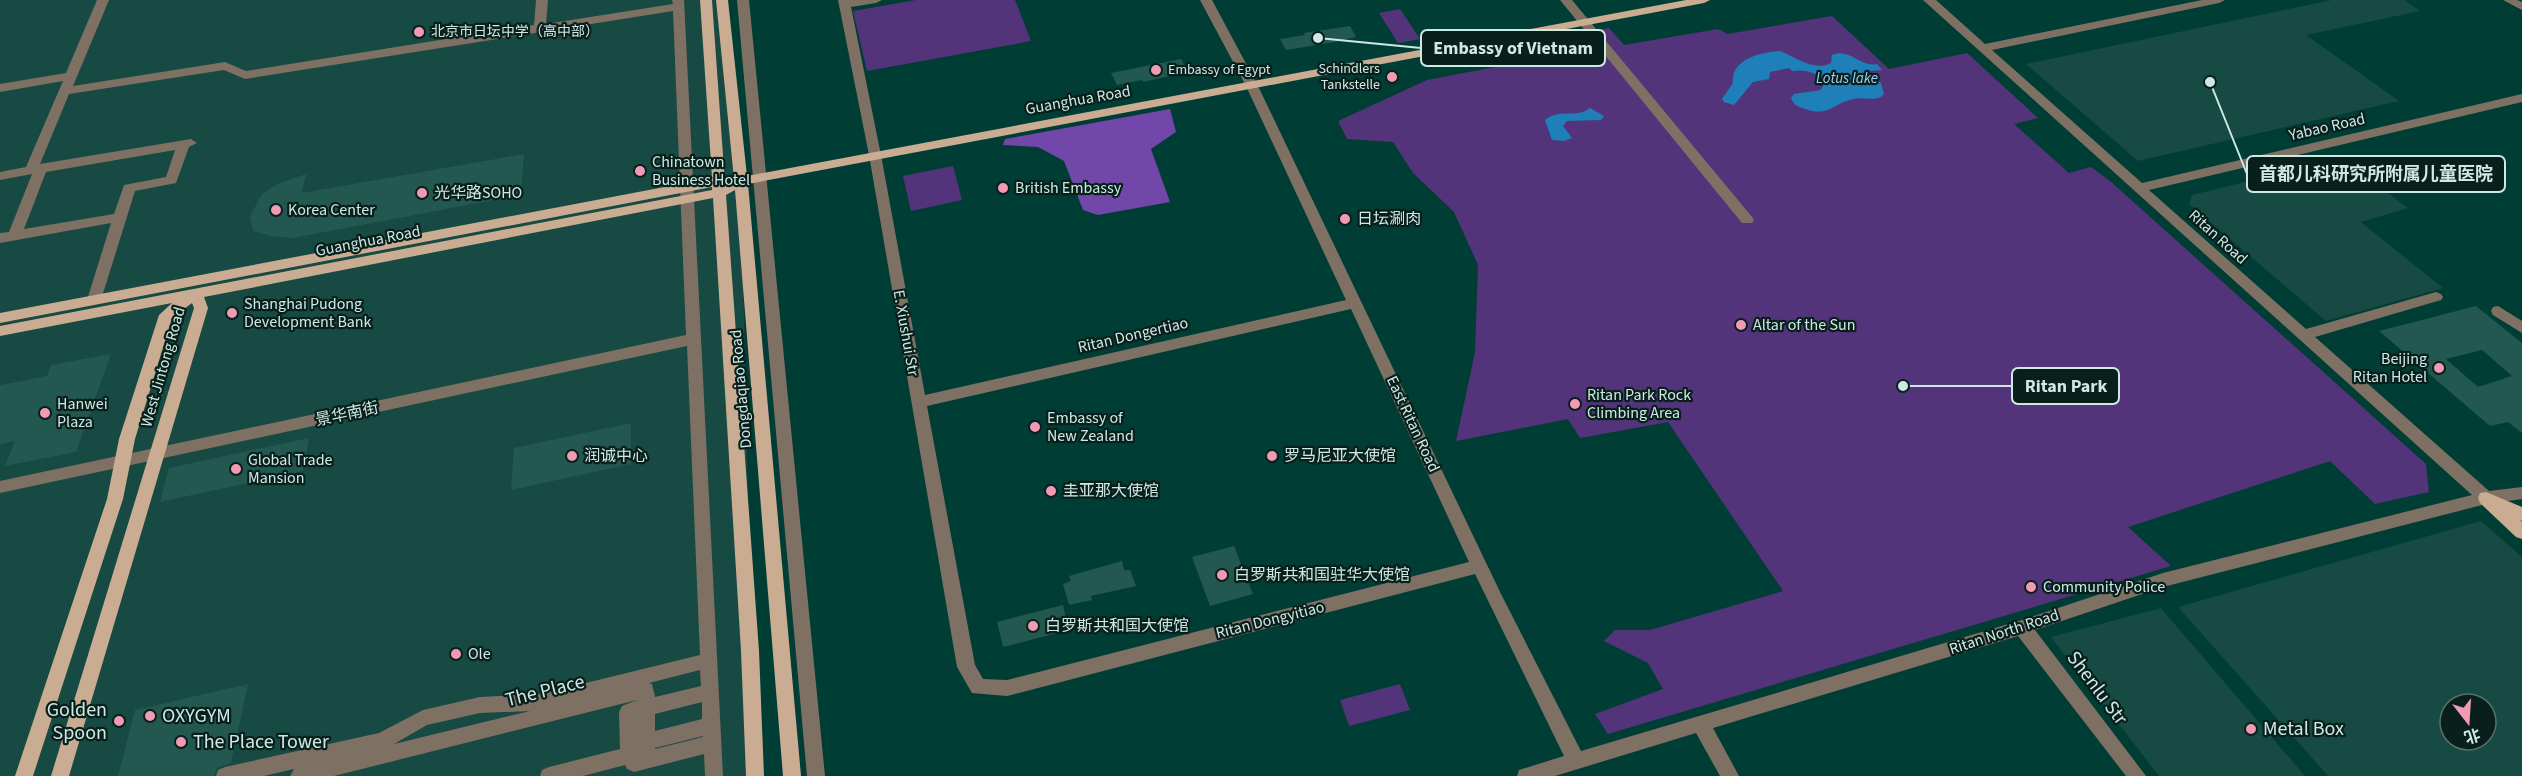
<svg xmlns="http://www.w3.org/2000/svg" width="2522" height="776" font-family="'Source Sans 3','Noto Sans SC',sans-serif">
	<rect width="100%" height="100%" fill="#003d35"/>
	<g fill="#164a42" fill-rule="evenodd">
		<path d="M0,0H720L741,181L754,776H0Z"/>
		<path d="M2332,0H2404L2420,11L2306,35L2399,101L2138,161L2026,64Z"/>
		<path d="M2341,158L2408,208L2361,222L2443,288L2326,321L2189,204L2192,195Z"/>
		<path d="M2481,521L2522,557V776H2328L2178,607ZM2450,704H2486V740H2450Z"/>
		<path d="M2161,608L2305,776H2159L2051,637Z"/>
	</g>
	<g fill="#53347b">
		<path d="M916,0H1015L1031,41L867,71L853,11Z"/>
		<path d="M1400,9L1420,39L1398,43L1379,13Z"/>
		<path d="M1832,16L1889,69L1967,53L2038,118L2014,124L2069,173L2091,167L2110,181L2426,464L2429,492L2375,504L2330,461L2128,527L2171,566L1608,734L1595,714L1663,689L1648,663L1604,641L1615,630H1650L1783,591L1668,422L1580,438L1568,419L1456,441L1475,352L1478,265L1454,212L1413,173L1393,142L1347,139L1338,121L1427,80L1589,49L1578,33L1609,28L1624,45L1718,29L1728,34Z"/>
		<path d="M953,166L962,200L911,211L903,176Z"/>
		<path d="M1400,684L1410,710L1349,726L1340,700Z"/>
	</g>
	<path fill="#7247aa" d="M1170,109L1176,132L1151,149L1170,202L1098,215L1083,210L1064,161L1038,147L1003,145L1005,139Z"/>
	<g fill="#1e7fb9">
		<path d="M1780,51C1796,57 1814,72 1831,63L1832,55C1849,47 1861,68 1877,64L1882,70L1868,71L1881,83L1884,94C1877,103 1864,96 1853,99C1832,104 1829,117 1805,109C1798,107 1794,105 1791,98L1794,94L1821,90L1825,82C1816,72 1805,69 1792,71L1789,68L1770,72L1769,79L1753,82L1734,105L1724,102L1722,99L1733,83C1730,60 1760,52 1780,51Z"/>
		<path d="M1590,108L1604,116L1601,120L1567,121L1563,126L1572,138L1564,141L1552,140L1545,120C1559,108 1576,119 1590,108Z"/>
	</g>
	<g fill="#22584f" fill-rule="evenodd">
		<path d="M1350,26L1356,37L1335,42L1286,50L1280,39L1305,35L1304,33Z"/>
		<path d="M1181,59L1188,72L1143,82L1142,80L1117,85L1111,73Z"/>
		<path d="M524,154L521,195L293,238L271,236L253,231L250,216L262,194L277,184L306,174L302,193Z"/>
		<path d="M2476,306L2522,343V433L2508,422L2490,426L2379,331ZM2482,350L2512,376L2478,387L2446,359Z"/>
		<path d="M111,354L76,452L5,466L15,441L0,444V385L47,376L51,365Z"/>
		<path d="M631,423V464L511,490L514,448Z"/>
		<path d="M309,438L303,471L160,502L169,468Z"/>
		<path d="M1234,546L1253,594L1210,606L1192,557Z"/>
		<path d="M1122,561L1124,570H1130L1136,586L1091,596L1092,600L1069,605L1063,584L1071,581L1069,576Z"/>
		<path d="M1063,605L1069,630L1003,647L997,622Z"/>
		<path d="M248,684L231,763L217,768L214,776H118L135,710Z"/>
	</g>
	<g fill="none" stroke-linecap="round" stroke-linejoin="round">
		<g fill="#7f7064" fill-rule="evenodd">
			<path d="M97,0H109L73,86L225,62L246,71L534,25L536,0H548L546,24L673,4L672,0H684L723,776H705L704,754L634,772L627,769L625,765L583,776H540L542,770L549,767L620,749L619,712L622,706L637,700L334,776H290L294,769L264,776H216L218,770L225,767L379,733L423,710L480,697L541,694L700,655L687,346L0,493V481L686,335L673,11L245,79L224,70L69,94L40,164L191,139L197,143L189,147L176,183L135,191L101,300L94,305L87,300L111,223L0,243V233L9,232L32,174L0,180V172L26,167L63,81L0,92V84L66,73ZM175,150L166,177L124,185L114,214L24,229L46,172ZM700,670L701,686L655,697L652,684L649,683ZM702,702V719L655,731V714ZM530,711L394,744L427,725L480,713ZM703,736V737L655,749V748Z"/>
			<path d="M737,0H749L825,776H807Z"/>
			<path d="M838,0H882L876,3L851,7L881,155L925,395L1346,300L1246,86L1200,0H1212L1258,86L1501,594L1581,751L2022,620L2163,573L2472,495L1923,0H1936L1985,44L2202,0H2225L2219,3L1992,50L2142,183L2522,94V102L2149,190L2306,329L2436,292L2441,294L2443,297L2441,300L2315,337L2489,491L2522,487V499L2486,504L2163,587L2035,630L2146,776H2126L2018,636L1713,728L1739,776H1720L1696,733L1555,776H1517L1519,770L1564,756L1475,574L1007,696L972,693L957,667L869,155ZM1351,309L1469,562L1007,680L983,679L975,665L927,406Z"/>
			<path d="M1560,0H1572L1752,217L1754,220L1752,223H1742Z"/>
			<path d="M2503,0H2517L2522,2V10Z"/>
			<path d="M2498,306L2522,321V333L2493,315L2491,311L2493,307Z"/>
		</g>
		<g fill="#caac92" fill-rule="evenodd">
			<path d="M700,0H712L725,184L734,179L716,0H728L747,176L1686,0H1710L1704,3L748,184L801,776H783L735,190L726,195L759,651L764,776H746L741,651L713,198L204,297L208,308L69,776H51L194,308L192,303L172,318L135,439L123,499L33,776H15L107,499L119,439L159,315L172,303L0,336V326L712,190V187L0,323V313L712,178Z"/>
			<path d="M2486,492L2522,507V521L2520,520L2522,522V539L2516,537L2480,503L2478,498L2480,493Z"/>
		</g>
	</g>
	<g fill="#f19ab3" stroke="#091f1c" stroke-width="2">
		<circle cx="419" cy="32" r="6"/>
		<circle cx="1156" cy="70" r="6"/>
		<circle cx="1392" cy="77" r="6"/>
		<circle cx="640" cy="171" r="6"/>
		<circle cx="1003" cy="188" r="6"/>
		<circle cx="422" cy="193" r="6"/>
		<circle cx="276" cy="210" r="6"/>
		<circle cx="1345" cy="219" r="6"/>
		<circle cx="232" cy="313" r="6"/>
		<circle cx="1741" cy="325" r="6"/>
		<circle cx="2439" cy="368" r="6"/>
		<circle cx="1575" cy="404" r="6"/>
		<circle cx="45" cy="413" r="6"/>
		<circle cx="1035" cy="427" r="6"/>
		<circle cx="572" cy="456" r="6"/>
		<circle cx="1272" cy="456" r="6"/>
		<circle cx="236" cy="469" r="6"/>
		<circle cx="1051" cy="491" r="6"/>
		<circle cx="1222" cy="575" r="6"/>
		<circle cx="2031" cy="587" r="6"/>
		<circle cx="1033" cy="626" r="6"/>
		<circle cx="456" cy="654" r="6"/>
		<circle cx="150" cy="716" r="6"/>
		<circle cx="119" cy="721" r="6"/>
		<circle cx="2251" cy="729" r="6"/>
		<circle cx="181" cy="742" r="6"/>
	</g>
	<g text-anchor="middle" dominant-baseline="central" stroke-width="4.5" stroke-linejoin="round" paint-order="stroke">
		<g font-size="14" fill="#cee9e3" stroke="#091f1c" text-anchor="start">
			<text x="431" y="32">北京市日坛中学（高中部）</text>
			<text x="1380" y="69" text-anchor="end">Schindlers<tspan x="1380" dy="16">Tankstelle</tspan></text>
			<text x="1168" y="70">Embassy of Egypt</text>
		</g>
		<g font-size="15" font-style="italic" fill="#9fd0f5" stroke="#091f1c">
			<text x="1847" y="78">Lotus lake</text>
		</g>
		<g font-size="16" fill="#cee9e3" stroke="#091f1c">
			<text transform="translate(1078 100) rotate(-10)">Guanghua Road</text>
			<text transform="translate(2327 127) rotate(-13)">Yabao Road</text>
			<text transform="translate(2218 237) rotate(42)">Ritan Road</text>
			<text transform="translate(368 241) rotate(-11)">Guanghua Road</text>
			<text transform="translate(906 333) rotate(80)">E. Xiushui Str</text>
			<text transform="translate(1133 335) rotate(-13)">Ritan Dongertiao</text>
			<text transform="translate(163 367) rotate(-74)">West Jintong Road</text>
			<text transform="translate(741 389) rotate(-95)">Dongdaqiao Road</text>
			<text transform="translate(347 414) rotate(-12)">景华南街</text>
			<text transform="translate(1413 424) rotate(65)">East Ritan Road</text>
			<text transform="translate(1270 620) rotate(-14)">Ritan Dongyitiao</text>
			<text transform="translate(2004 632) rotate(-18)">Ritan North Road</text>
		</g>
		<g font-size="16" fill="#cee9e3" stroke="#091f1c" text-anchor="start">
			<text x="652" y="162">Chinatown<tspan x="652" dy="18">Business Hotel</tspan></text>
			<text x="1015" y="188">British Embassy</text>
			<text x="434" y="193">光华路SOHO</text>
			<text x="288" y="210">Korea Center</text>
			<text x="1357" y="219">日坛涮肉</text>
			<text x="244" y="304">Shanghai Pudong<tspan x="244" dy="18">Development Bank</tspan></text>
			<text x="1753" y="325">Altar of the Sun</text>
			<text x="2427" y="359" text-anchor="end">Beijing<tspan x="2427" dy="18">Ritan Hotel</tspan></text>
			<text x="1587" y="395">Ritan Park Rock<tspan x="1587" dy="18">Climbing Area</tspan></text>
			<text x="57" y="404">Hanwei<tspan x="57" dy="18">Plaza</tspan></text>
			<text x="1047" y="418">Embassy of<tspan x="1047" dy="18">New Zealand</tspan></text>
			<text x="584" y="456">润诚中心</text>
			<text x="1284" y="456">罗马尼亚大使馆</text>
			<text x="248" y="460">Global Trade<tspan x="248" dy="18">Mansion</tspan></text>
			<text x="1063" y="491">圭亚那大使馆</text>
			<text x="1234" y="575">白罗斯共和国驻华大使馆</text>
			<text x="2043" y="587">Community Police</text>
			<text x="1045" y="626">白罗斯共和国大使馆</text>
			<text x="468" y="654">Ole</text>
		</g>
		<g font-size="20" fill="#cee9e3" stroke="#091f1c">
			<text transform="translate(2097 688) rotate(53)">Shenlu Str</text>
			<text transform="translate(545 691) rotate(-14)">The Place</text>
		</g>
		<g font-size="20" fill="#cee9e3" stroke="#091f1c" text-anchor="start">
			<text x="107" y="710" text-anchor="end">Golden<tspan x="107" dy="23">Spoon</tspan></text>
			<text x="162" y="716">OXYGYM</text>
			<text x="2263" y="729">Metal Box</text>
			<text x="193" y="742">The Place Tower</text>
		</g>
	</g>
	<path fill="none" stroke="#cee9e3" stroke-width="2" d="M1318 38L1421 48M2210 82L2247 174M1903 386L2012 386"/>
	<g fill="#cee9e3" stroke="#091f1c" stroke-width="2">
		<circle cx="1318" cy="38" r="6"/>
		<circle cx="2210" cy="82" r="6"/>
		<circle cx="1903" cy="386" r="6"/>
	</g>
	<g fill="#091f1c" stroke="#cee9e3" stroke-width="2">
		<rect x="1421" y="30" width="184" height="36" rx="6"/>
		<rect x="2247" y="156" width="258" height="36" rx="6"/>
		<rect x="2012" y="368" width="107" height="36" rx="6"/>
	</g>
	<g font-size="18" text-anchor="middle" font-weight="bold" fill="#cee9e3">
		<text x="1513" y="54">Embassy of Vietnam</text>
		<text x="2376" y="180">首都儿科研究所附属儿童医院</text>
		<text x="2066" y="392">Ritan Park</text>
	</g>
	<g transform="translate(2468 722) rotate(163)"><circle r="28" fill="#091f1c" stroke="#58706c" stroke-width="1.5"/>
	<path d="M0-4.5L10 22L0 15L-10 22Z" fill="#f19ab3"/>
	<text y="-9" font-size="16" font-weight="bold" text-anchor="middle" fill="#cee9e3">北</text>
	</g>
</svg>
